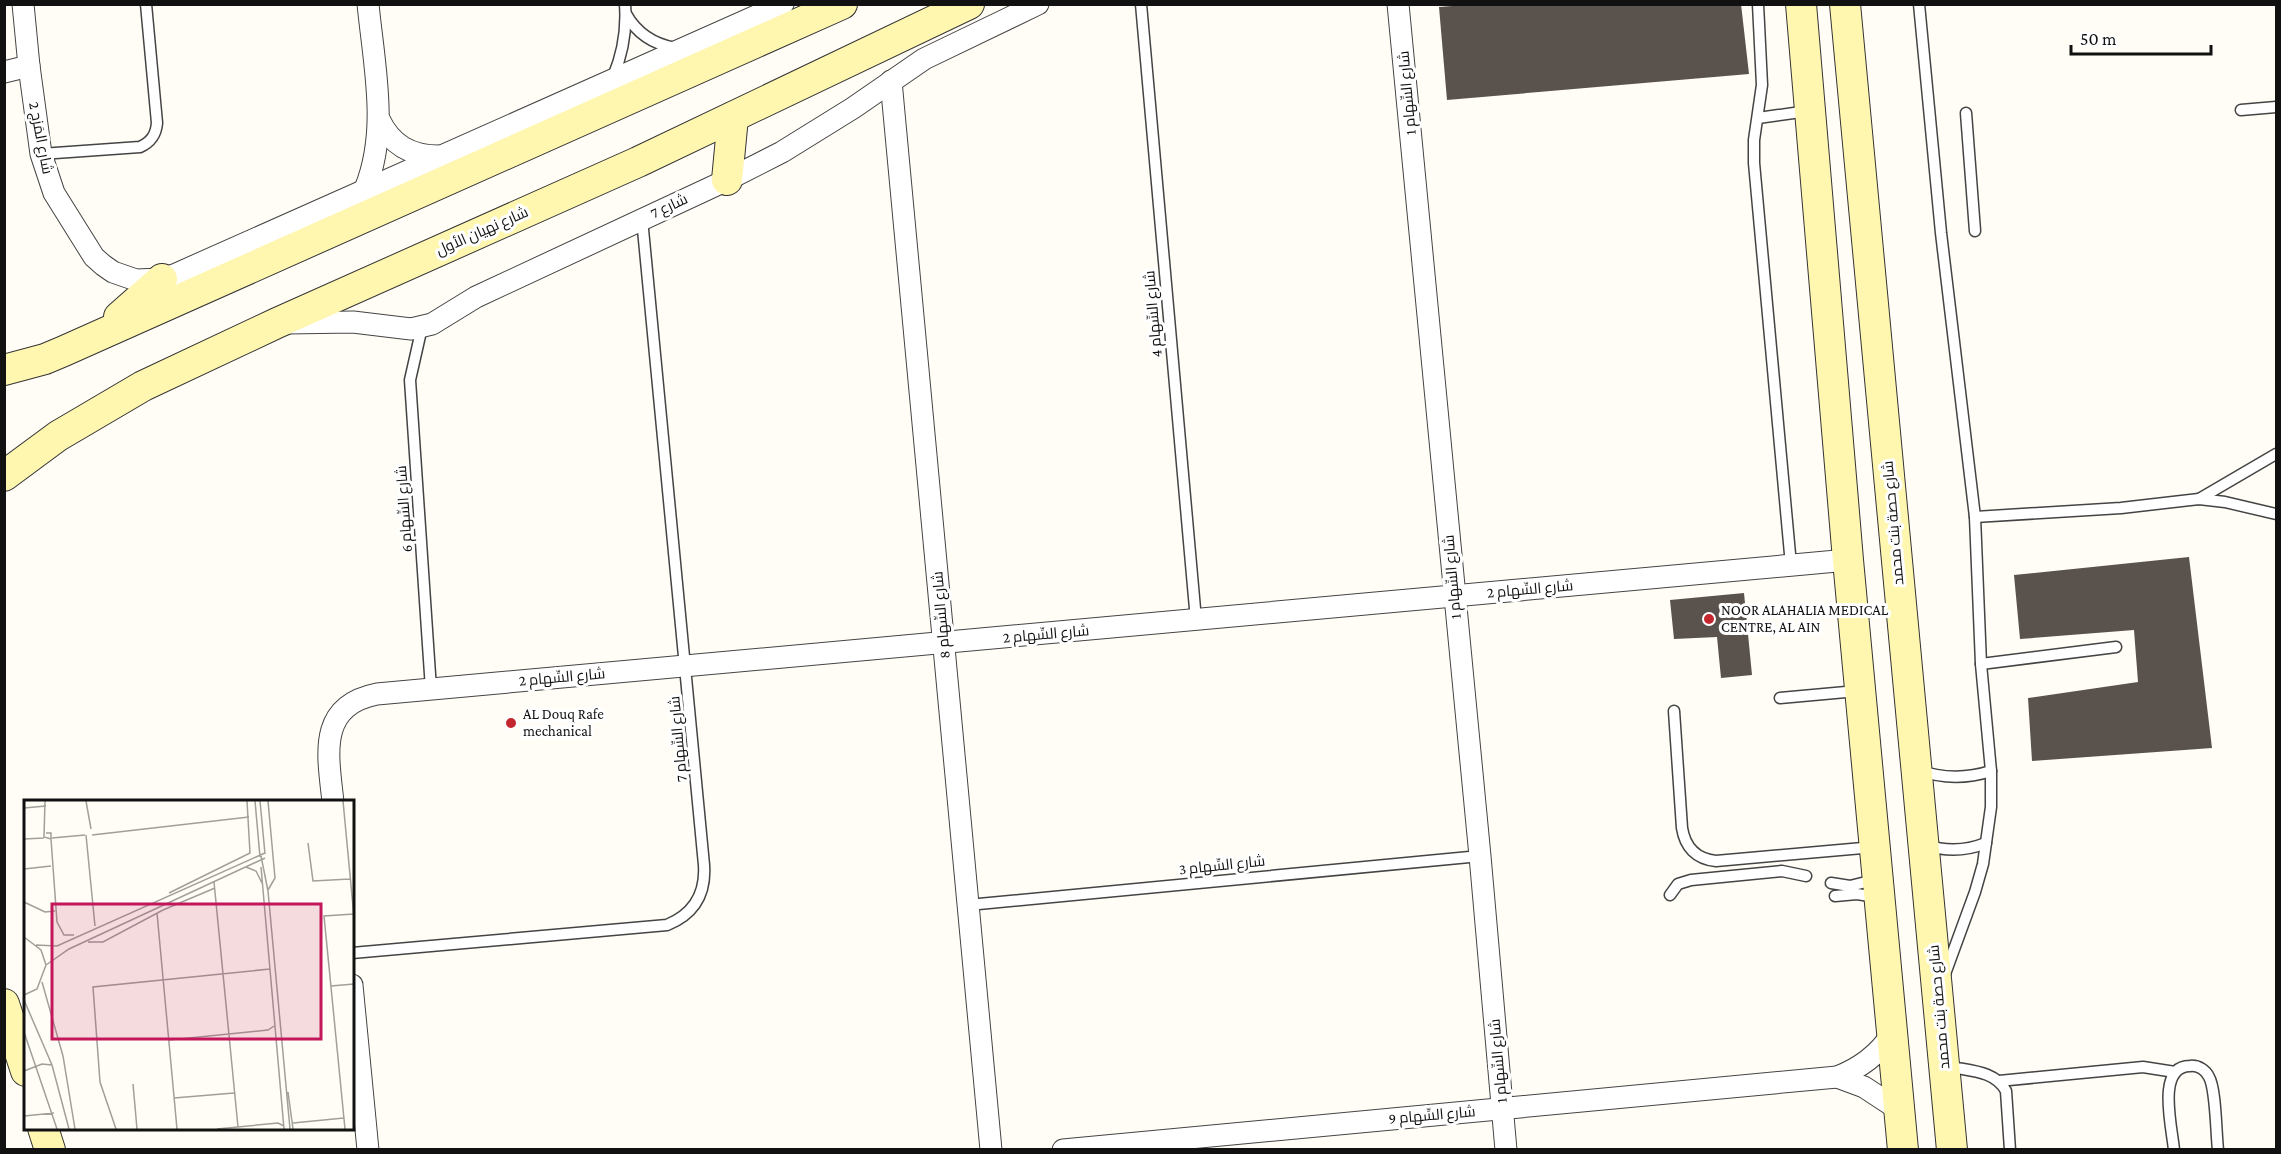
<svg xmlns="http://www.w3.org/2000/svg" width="2281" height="1154" font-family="'Crimson Pro',Cairo,serif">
	<rect width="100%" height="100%" fill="#fffdf5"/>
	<g fill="#5a524d">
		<path d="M1478,4H1741L1749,74L1447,100L1439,7Z"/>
		<path d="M2189,557L2212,748L2032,761L2028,698L2138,682L2134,630L2020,639L2014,575Z"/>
		<path d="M1744,593L1752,675L1721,678L1717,637L1674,639L1670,600Z"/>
	</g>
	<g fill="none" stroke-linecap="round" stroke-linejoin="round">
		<g stroke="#444" stroke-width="13">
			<g id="lane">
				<path d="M1141,4L1196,620"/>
				<path d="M1758,4L1762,85L1754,140V163L1791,565"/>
				<path d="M1919,4L1941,233L1975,517L1981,664L1991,771V807L1983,864L1975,892L1945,974"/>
				<path d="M626,14C637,34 653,44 675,48"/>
				<path d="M613,77C623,53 627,30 625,4"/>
				<path d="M2241,110L2276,107"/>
				<path d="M1966,113L1975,231"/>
				<path d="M1758,118L1808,111"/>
				<path d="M41,154L140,147C151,142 156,135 157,123L146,4"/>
				<path d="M422,327L410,380L431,689"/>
				<path d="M2199,499L2276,454"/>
				<path d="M1975,517L2121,508L2199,499L2225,502L2276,514"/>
				<path d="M1981,664L2116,647"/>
				<path d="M1780,698L1857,691"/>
				<path d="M1674,711L1682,828C1685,847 1696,859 1716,861L1874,847"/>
				<path d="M1918,770C1943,779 1966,779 1991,771"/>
				<path d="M1926,845C1947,852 1966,851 1986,843"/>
				<path d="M1831,883L1850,886L1874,880"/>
				<path d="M1670,895L1678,884L1691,880L1782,871L1806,876"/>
				<path d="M1835,896L1857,894L1876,897"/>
				<path d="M968,905L1480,856"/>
				<path d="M352,953L667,925C694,914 706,894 704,865L642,219"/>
				<path d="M1947,1066C1968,1071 1995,1070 2006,1091L2010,1150"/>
				<path d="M1999,1081L2143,1067L2175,1072"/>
				<path d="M2174,1150C2172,1127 2156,1066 2190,1066C2198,1065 2206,1070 2209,1077C2216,1089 2216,1133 2218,1150"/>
			</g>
		</g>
		<g stroke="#444" stroke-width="23">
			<g id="street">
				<path d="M23,4L29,66L41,154L54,193L94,257L103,265L113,272L136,280L162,279L174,275L783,4"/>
				<path d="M1398,4L1480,856L1506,1150"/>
				<path d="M4,72L29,66"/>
				<path d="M891,81L991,1150"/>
				<path d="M379,119C391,145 411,156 439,156"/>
				<path d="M365,189C389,130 374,66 368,4"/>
				<path d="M287,323L353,322L411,329L432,324L476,297L727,180L782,152L853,108L924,59L1038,4"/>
				<path d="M333,802C328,755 317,706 377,694L1848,560"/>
				<path d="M352,985L368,1150"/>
				<path d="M1837,1077L1864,1087L1899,1110"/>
				<path d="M1063,1150L1837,1077C1861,1068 1878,1055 1892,1034"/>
			</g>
		</g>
		<g stroke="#333" stroke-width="32">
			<g id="secondary">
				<path d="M1801,4L1848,560L1903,1150"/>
				<path d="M1845,4L1952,1150"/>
				<path d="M727,180L733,117"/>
				<path d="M119,317L162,279"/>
				<path d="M4,370L45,359L64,351L842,4"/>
				<path d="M4,476L58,436L143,386L277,323L638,162L969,4"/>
				<path d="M4,1004L26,1071"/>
				<path d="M43,1128L50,1150"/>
			</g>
		</g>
		<use href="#lane" stroke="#fff" stroke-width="10"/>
		<use href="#street" stroke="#fff" stroke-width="21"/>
		<use href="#secondary" stroke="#fff6b0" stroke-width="30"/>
	</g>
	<g fill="#c4262e" stroke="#fff" stroke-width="2">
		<circle cx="1709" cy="619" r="6"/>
		<circle cx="511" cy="723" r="6"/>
	</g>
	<g text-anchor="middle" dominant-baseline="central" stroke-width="6" stroke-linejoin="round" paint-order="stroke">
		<g font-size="15" fill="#111" stroke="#fff">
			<text transform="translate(1407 93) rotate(-95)">شارع السِّهام 1</text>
			<text transform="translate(41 138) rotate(79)">شارع المَزج 2</text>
			<text transform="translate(669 206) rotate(-25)">شارع 7</text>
			<text transform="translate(482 231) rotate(-24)">شارع نهيان الأول</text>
			<text transform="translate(1153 314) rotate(-95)">شارع السِّهام 4</text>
			<text transform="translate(404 509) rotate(-94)">شارع السِّهام 6</text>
			<text transform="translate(1893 523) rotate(-95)">شارع حصة بنت محمد</text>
			<text transform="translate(1452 577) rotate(-95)">شارع السِّهام 1</text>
			<text transform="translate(1530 589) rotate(-5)">شارع السِّهام 2</text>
			<text transform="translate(941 615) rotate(-95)">شارع السِّهام 8</text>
			<text transform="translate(1046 634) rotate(-5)">شارع السِّهام 2</text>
			<text transform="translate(562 677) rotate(-5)">شارع السِّهام 2</text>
			<text transform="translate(678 739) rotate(-95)">شارع السِّهام 7</text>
			<text transform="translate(1222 865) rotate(-6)">شارع السِّهام 3</text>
			<text transform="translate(1939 1007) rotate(-95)">شارع حصة بنت محمد</text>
			<text transform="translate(1498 1061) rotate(-95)">شارع السِّهام 1</text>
			<text transform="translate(1432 1115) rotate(-5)">شارع السِّهام 9</text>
		</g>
		<g font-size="15" fill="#111" stroke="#fff" text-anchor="start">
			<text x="1721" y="610">NOOR ALAHALIA MEDICAL<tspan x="1721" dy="17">CENTRE, AL AIN</tspan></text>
			<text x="523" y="714">AL Douq Rafe<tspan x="523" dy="17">mechanical</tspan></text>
		</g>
	</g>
	<g transform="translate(24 800)">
		<rect width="330" height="330" fill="#fffdf5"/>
		<path fill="none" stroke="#a09f9a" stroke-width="1.5" d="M21,1L20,37L27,39V33H22M62,1L67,29M231,1L236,57M236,1L241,54M244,1L251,78L244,90M319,1L330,117M0,8L22,6M62,35L71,126M68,35L225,17M28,38L61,35M0,39L20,38M27,39L33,122L40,135H50M284,43L289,81L326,79M237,56L244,91M222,67L232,71L238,83M237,67L260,329M0,69L27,66M190,82L214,327M244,91L266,329M145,93L226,53L223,1M0,102L21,112L31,111M133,113L153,329M0,137L17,150L22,165L13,189L0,195M64,142H79L139,110L191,88M12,145L33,146L241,53M22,165L45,149L241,58M18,182L39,256L51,329M307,186L330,184M0,200L28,265L45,329M0,232L33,329M145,240L244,230L250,226M0,271L18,264L28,265M109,284L113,329M264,292L269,329M150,298L210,293M0,316L30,313M269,323L320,318M92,329L76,282L69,187L246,169M193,329L254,323L260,326M321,329L300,116L330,114"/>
		<path fill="#c2185b" fill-opacity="0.15" stroke="#c2185b" stroke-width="3" d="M28,104H297V239H28Z"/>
		<rect width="330" height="330" fill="none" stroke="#111" stroke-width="3"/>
	</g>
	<rect width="2281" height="1154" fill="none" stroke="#111111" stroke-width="12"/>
	<path d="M2071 45v9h140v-9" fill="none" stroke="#111111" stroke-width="3"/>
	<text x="2080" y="45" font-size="18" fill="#111111" stroke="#ffffff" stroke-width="4.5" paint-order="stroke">50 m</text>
</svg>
